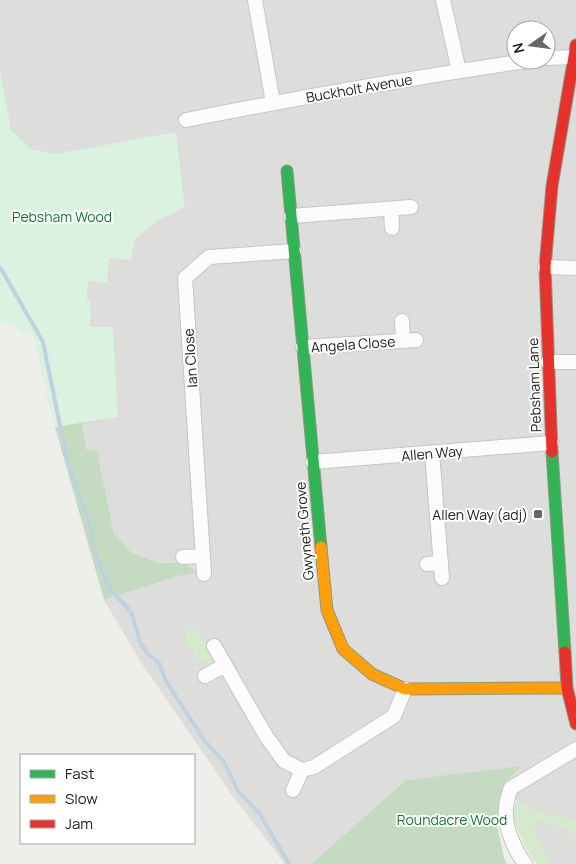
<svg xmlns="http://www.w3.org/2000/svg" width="576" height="864" font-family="Manrope,sans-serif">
	<rect width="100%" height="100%" fill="#eeeeea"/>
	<path fill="#dddddb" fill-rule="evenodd" d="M0,0H576V864H537L525,846L513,809L517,802L506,782L521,767L406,780L311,864H285L232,795L140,661L104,600L179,576L198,574L183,563H158L131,552L114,534L97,452L87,450L82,424L118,417L112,327L91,328L90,301H87L88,281L107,283L109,257L132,249L135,239L159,220L184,207L175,132L56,154L30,149L11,130L0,71ZM516,30H546V60H516Z"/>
	<g fill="#d5e9cc">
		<path d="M193,628C202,639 214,649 212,664L199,661L186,641L187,631Z"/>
		<path d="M517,802L534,810L570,819L576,823V837L565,828L536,821L534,831L551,864H537L525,846L512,817Z"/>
	</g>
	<g fill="#c5dbc1">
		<path d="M0,71L11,130L30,149L56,154L176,132L185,207L159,220L135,238L131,260L109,258L107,283L88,281L87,300L90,301L91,327H113L118,417L82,424L87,450L97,451L114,534L131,552L158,563H183L199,573L179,576L104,600L55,427L34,335L0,320Z"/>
		<path d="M522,766L506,782L502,790L497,826L504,858L507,864H311L406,780Z"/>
	</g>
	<path fill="#daf2df" d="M0,71L11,130L30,149L56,154L176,132L185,207L159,220L135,238L131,260L109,258L107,283L88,281L87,300L90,301L91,327H113L118,417L55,427L34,335L0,320Z"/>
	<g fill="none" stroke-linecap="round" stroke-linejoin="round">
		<path stroke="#c0d2de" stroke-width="4" d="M0,267L43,342L67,460L89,523L97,559L108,585L113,593L127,607L132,614L140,642L147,653L159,663L166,681L204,740L224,762L238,791L260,814L289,864"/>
		<g stroke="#c5c5c4" stroke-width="16">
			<g id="street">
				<path d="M255,0L273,103"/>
				<path d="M443,0L459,71"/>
				<path d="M546,58L574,57"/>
				<path d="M186,120C301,97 417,77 533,60"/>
				<path d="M391,209L392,228"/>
				<path d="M291,216L411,207"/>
				<path d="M545,267L576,268"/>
				<path d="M402,321L403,341"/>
				<path d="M303,347L416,340"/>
				<path d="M548,362H576"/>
				<path d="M432,453L442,578"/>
				<path d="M313,462L551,443"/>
				<path d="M183,557L202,556"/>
				<path d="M427,564L441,563"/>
				<path d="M204,574L185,278L209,257L294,251"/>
				<path d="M214,646L266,736L284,761L302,770L314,767L394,716L405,689"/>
				<path d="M205,676L225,665"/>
				<path d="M293,790L302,770"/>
				<path d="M525,864C514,849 504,826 506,808C506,801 509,794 511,788L576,749"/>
			</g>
		</g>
		<g stroke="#919783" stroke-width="13">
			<g id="fast">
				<path d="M287,171L321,547"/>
				<path d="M552,452L565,652"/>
			</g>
		</g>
		<g stroke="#919783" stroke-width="13">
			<path id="slow" d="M321,547L327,610L343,649L372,674L405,689L567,688"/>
		</g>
		<g stroke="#919783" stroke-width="13">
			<g id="jam">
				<path d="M552,452L545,267L552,186L576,45"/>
				<path d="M565,652L567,688L576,724"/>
			</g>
		</g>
		<use href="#street" stroke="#fcfcfc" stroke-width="14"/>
		<use href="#fast" stroke="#30b455" stroke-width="11"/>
		<use href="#slow" stroke="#ff9f0a" stroke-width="11"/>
		<use href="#jam" stroke="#e5322d" stroke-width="11"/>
	</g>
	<rect fill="#686867" stroke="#fff" stroke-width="2" x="533" y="509" width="10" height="10" rx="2.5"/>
	<g text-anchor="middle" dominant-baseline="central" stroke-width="4" stroke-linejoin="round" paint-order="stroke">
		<g font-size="14" fill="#202020" stroke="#fff">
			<text transform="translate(359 88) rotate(-10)">Buckholt Avenue</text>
			<text transform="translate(353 344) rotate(-4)">Angela Close</text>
			<text transform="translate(190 358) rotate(-94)">Ian Close</text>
			<text transform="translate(534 385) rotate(-92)">Pebsham Lane</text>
			<text transform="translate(432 453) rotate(-5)">Allen Way</text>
			<text transform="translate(304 531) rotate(-95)">Gwyneth Grove</text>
		</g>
		<g font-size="14" fill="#167631" stroke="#fff">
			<text x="62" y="216">Pebsham Wood</text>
			<text x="452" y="819">Roundacre Wood</text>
		</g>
		<g font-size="14" fill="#202020" stroke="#fff" text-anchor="end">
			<text x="528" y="514">Allen Way (adj)</text>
		</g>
	</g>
	<rect x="20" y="754" width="175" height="90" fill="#ffffff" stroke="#a6a6a6"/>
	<rect x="30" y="770" width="25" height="8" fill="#30b455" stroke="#a6a6a6"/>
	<text x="65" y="779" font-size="15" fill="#202020">Fast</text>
	<rect x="30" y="795" width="25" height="8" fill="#ff9f0a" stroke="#a6a6a6"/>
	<text x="65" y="804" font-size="15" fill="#202020">Slow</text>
	<rect x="30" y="820" width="25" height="8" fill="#e5322d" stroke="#a6a6a6"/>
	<text x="65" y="829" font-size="15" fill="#202020">Jam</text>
	<g transform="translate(531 45) rotate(256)"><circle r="24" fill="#ffffff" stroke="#a6a6a6"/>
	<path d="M0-4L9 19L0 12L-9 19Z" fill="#686867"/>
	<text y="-8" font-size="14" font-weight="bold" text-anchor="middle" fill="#202020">N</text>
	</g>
</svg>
